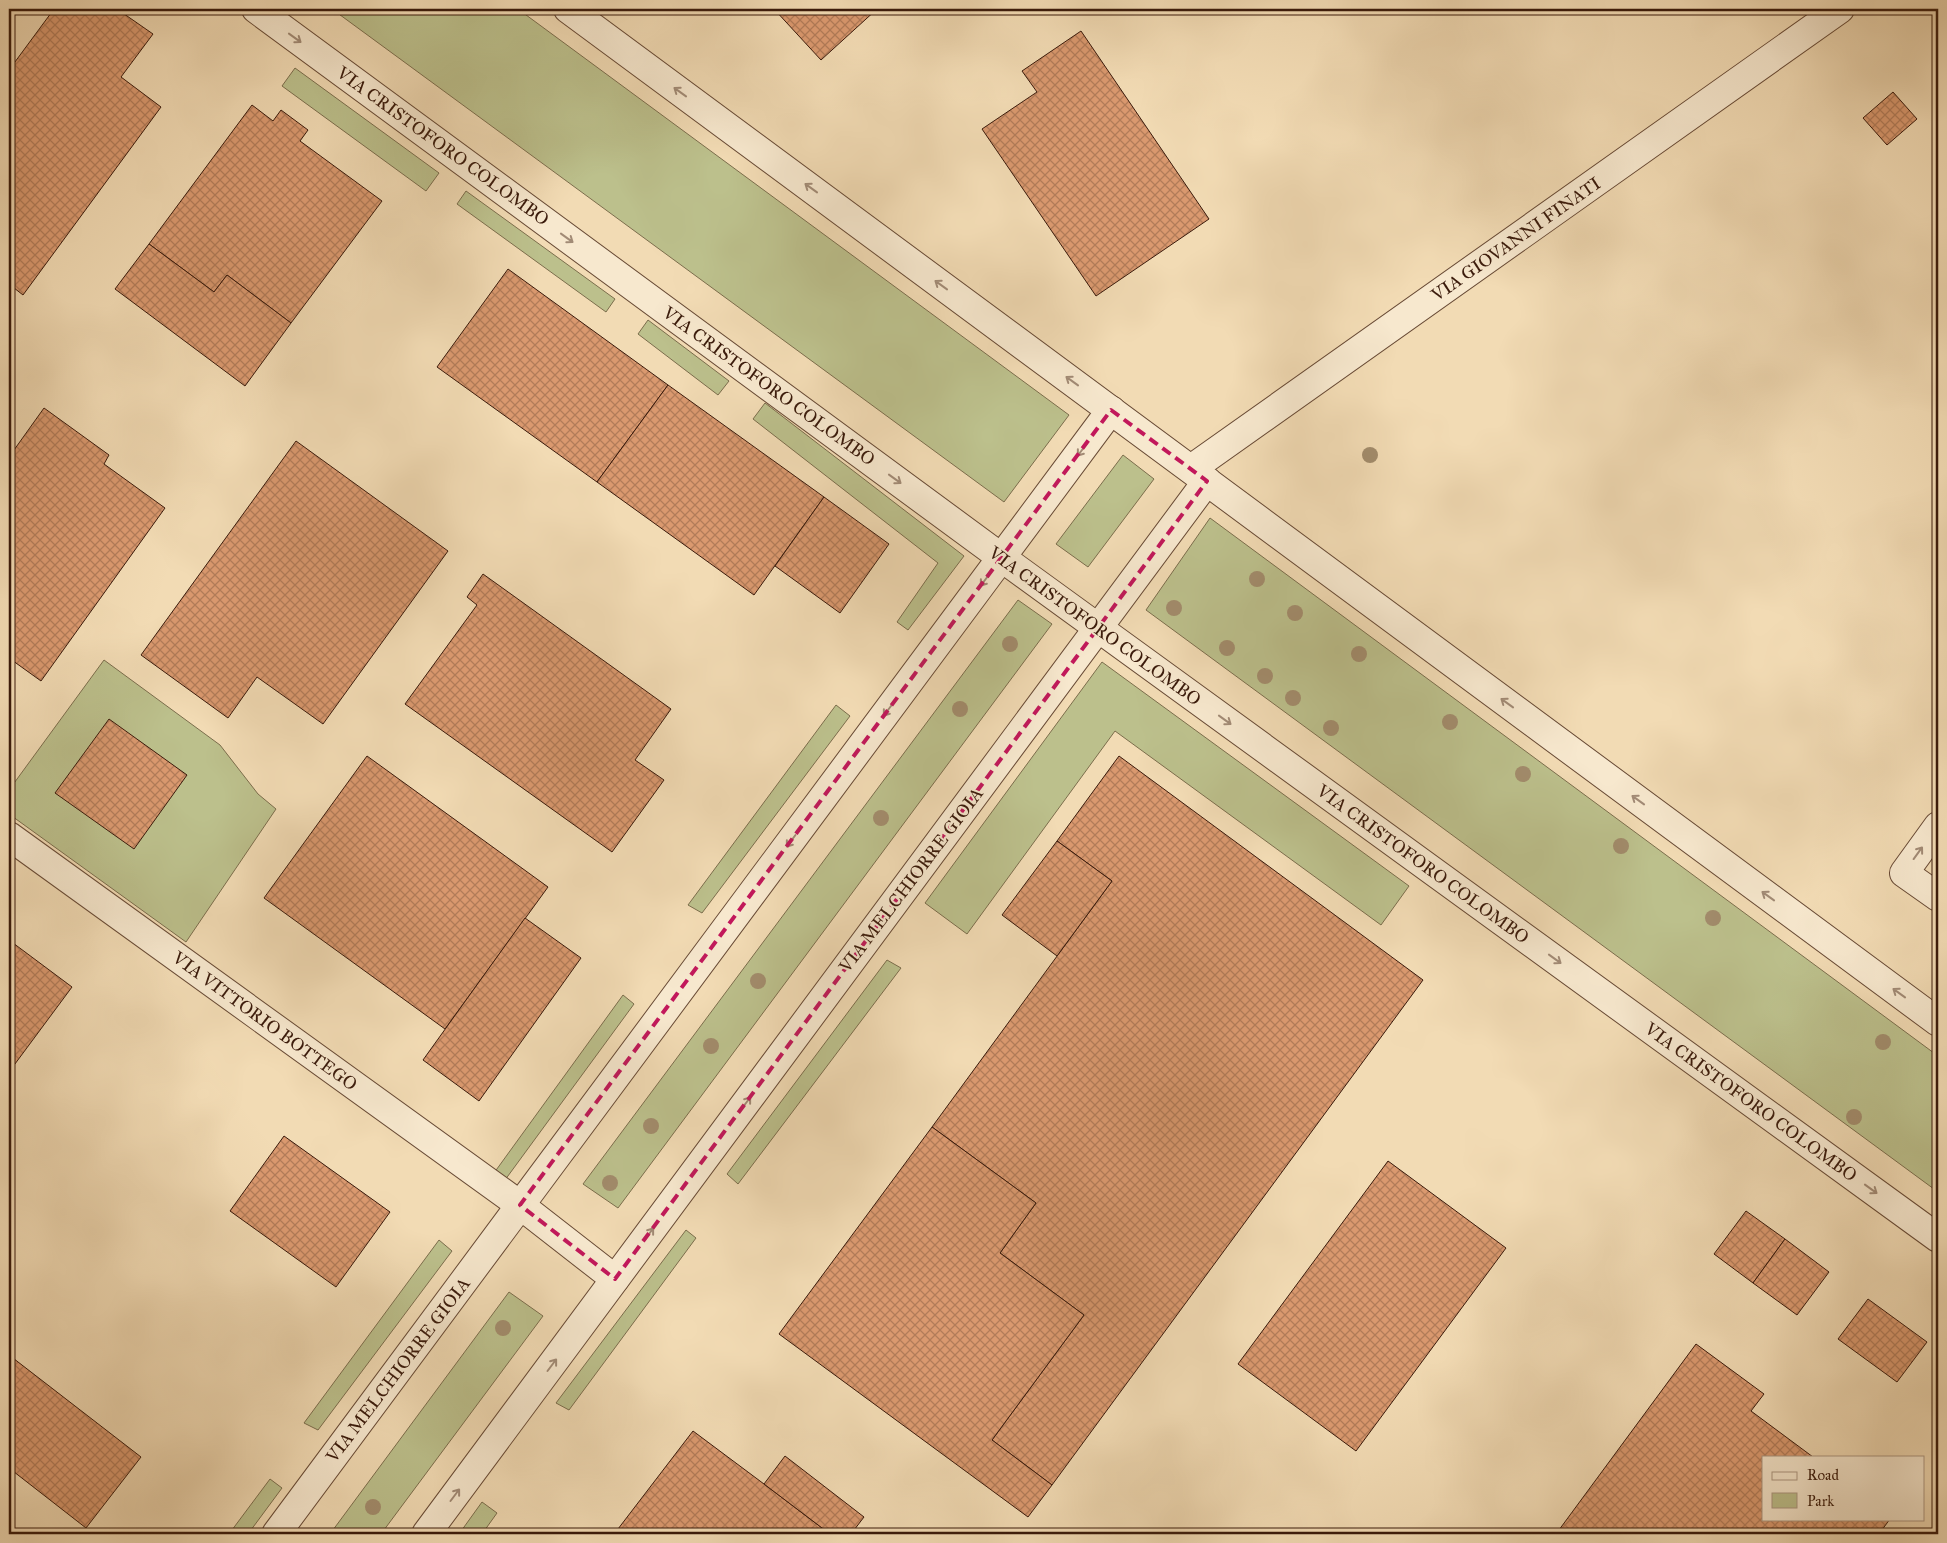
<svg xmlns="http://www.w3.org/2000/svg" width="1947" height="1543" font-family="'IM FELL Great Primer',serif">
	<defs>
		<pattern id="building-cross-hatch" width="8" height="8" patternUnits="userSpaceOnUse" patternTransform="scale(1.25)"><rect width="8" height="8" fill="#da996f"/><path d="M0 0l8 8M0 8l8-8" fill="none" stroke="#b27c59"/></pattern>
	</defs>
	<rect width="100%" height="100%" fill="#f2dbb4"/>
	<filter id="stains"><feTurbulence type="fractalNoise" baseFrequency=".004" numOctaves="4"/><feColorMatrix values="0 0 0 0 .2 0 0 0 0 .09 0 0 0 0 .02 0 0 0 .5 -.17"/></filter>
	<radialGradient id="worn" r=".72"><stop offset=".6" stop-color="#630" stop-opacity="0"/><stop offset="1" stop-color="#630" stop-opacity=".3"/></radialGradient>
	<g fill="#bcc08c" stroke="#7b6d4c">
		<path d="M332,9H518L1069,415L1004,502Z"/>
		<path d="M295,68L439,173L426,191L282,86Z"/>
		<path d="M466,191L615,299L606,312L457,204Z"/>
		<path d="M648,320L729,381L718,395L638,334Z"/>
		<path d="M765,403L964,556L908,630L897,622L938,563L753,419Z"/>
		<path d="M1123,455L1154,479L1088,567L1056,544Z"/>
		<path d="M1210,518L1938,1056V1192L1146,610Z"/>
		<path d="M1018,600L1052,624L618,1208L583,1184Z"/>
		<path d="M104,660L220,745L258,794L276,809L186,942L9,814V790Z"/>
		<path d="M1102,662L1409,886L1381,925L1115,731L967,934L925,903Z"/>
		<path d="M836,705L850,716L702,913L688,905Z"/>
		<path d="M887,960L901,968L738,1184L727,1174Z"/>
		<path d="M623,995L634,1004L505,1180L494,1173Z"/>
		<path d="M686,1230L696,1238L569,1410L556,1403Z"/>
		<path d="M439,1240L452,1251L318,1430L304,1423Z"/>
		<path d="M509,1292L543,1316L381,1534H330Z"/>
		<path d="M270,1479L282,1488L248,1534H229Z"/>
		<path d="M482,1502L497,1513L482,1534H459Z"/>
	</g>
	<g fill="url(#building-cross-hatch)" stroke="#3a1a0b">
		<path d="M54,9H117L153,34L121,77L161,107L23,295L9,284V254L14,247L9,243V70Z"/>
		<path d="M774,9H877L821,60Z"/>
		<path d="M1081,31L1209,219L1096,296L982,129L1037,92L1022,71Z"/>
		<path d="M1893,92L1917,119L1887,145L1863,118Z"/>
		<path d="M252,105L273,121L281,110L308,130L300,141L382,201L291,323L227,275L214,292L149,244Z"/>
		<path d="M149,244L214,292L227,275L291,323L245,386L115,289Z"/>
		<path d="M508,269L668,385L597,482L437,367Z"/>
		<path d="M668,385L824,497L754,595L597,482Z"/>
		<path d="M44,408L109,455L104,464L165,508L41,681L9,658V457Z"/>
		<path d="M296,441L448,551L323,724L257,677L228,718L141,655Z"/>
		<path d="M824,497L889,544L840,613L775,566Z"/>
		<path d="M483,574L671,709L635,760L664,780L612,852L405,704L477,605L467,597Z"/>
		<path d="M109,719L187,775L134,849L55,793Z"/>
		<path d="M367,756L548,887L445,1029L264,898Z"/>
		<path d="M1119,756L1423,980L1052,1485L992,1440L1084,1315L1000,1253L1036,1203L932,1127L1112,881L1057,841Z"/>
		<path d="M1057,841L1112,881L1057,956L1002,915Z"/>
		<path d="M525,918L581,958L479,1101L423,1060Z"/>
		<path d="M9,940L72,987L9,1072Z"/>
		<path d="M932,1127L1036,1203L1000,1253L1084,1315L992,1440L1052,1485L1028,1517L779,1334Z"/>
		<path d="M284,1136L390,1212L336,1287L230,1211Z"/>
		<path d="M1388,1161L1506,1248L1356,1451L1238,1364Z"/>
		<path d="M1746,1211L1785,1239L1753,1283L1714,1254Z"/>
		<path d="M1785,1239L1829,1272L1797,1315L1753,1283Z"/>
		<path d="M1868,1299L1927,1342L1897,1382L1838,1339Z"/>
		<path d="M1696,1344L1764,1394L1751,1411L1813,1457H1763V1519H1890L1879,1534H1556Z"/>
		<path d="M9,1355L141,1457L86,1528L9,1468Z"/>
		<path d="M693,1431L764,1484L830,1534H625L618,1529Z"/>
		<path d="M785,1456L864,1517L851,1534H830L764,1484Z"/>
	</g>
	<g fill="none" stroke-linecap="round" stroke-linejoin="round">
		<g stroke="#684a35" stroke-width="30">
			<g id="minor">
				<path d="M256,9L1002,558L1938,1238"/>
				<path d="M568,9L1938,1022"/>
				<path d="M1191,469L1840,9"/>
				<path d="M1938,826L1904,873L1938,897"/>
				<path d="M9,836L520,1205L615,1279"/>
				<path d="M276,1534L1111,410"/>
				<path d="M426,1534L1207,481"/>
			</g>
		</g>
		<use href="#minor" stroke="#f7e8ce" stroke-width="28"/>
	</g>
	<g fill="#a28c6c">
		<circle cx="1370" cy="455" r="8"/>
		<circle cx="1257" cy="579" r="8"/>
		<circle cx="1174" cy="608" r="8"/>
		<circle cx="1295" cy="613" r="8"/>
		<circle cx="1010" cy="644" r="8"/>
		<circle cx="1227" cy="648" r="8"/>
		<circle cx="1359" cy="654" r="8"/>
		<circle cx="1265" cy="676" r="8"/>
		<circle cx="1293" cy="698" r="8"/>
		<circle cx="960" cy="709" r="8"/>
		<circle cx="1450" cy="722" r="8"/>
		<circle cx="1331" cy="728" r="8"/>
		<circle cx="1523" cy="774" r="8"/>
		<circle cx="881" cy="818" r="8"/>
		<circle cx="1621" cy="846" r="8"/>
		<circle cx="1713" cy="918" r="8"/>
		<circle cx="758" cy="981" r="8"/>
		<circle cx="1883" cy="1042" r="8"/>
		<circle cx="711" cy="1046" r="8"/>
		<circle cx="1854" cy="1117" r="8"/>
		<circle cx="651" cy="1126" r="8"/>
		<circle cx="610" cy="1183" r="8"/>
		<circle cx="503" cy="1328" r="8"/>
		<circle cx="373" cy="1507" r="8"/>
	</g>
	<defs><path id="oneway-shaft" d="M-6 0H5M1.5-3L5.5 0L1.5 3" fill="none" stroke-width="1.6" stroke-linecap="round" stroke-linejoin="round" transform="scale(1.25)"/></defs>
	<g stroke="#a28b76">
		<use href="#oneway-shaft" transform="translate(295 38) rotate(36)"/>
		<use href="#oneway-shaft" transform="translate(680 92) rotate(-144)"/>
		<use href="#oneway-shaft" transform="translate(811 188) rotate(-144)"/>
		<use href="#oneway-shaft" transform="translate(567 238) rotate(36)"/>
		<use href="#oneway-shaft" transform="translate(941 285) rotate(-144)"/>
		<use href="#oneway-shaft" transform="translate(1072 381) rotate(-144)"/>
		<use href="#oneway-shaft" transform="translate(1082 450) rotate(127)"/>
		<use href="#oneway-shaft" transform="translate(895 479) rotate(36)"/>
		<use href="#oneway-shaft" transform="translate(985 580) rotate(127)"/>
		<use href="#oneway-shaft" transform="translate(1507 703) rotate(-144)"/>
		<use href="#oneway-shaft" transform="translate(888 710) rotate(127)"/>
		<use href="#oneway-shaft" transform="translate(1225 720) rotate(36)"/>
		<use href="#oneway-shaft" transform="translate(1638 800) rotate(-144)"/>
		<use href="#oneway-shaft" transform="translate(791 841) rotate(127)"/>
		<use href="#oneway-shaft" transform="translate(1918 853) rotate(-54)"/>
		<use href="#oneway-shaft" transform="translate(1768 896) rotate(-144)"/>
		<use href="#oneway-shaft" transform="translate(1555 959) rotate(36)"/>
		<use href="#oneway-shaft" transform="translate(1899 993) rotate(-144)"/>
		<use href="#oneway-shaft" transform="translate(746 1103) rotate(-53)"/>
		<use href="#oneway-shaft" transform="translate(1871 1189) rotate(36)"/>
		<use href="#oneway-shaft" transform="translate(649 1234) rotate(-53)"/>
		<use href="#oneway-shaft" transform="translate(552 1365) rotate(-53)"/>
		<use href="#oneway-shaft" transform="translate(455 1495) rotate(-53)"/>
	</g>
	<path fill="none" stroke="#c2185b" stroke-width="4" stroke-dasharray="10 6" stroke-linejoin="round" d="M1111,410L1207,481L615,1279L520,1205Z"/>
	<g text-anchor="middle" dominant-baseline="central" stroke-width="4" stroke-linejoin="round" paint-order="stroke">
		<g font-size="18" fill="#3a1a0b" stroke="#f7e8ce">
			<text transform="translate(443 146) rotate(36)">VIA CRISTOFORO COLOMBO</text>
			<text transform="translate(1516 239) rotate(-35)">VIA GIOVANNI FINATI</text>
			<text transform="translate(769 386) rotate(36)">VIA CRISTOFORO COLOMBO</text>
			<text transform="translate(1095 626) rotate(36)">VIA CRISTOFORO COLOMBO</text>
			<text transform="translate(1423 864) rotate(36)">VIA CRISTOFORO COLOMBO</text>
			<text transform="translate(911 880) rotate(-53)">VIA MELCHIORRE GIOIA</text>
			<text transform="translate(265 1021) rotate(36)">VIA VITTORIO BOTTEGO</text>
			<text transform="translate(1751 1102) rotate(36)">VIA CRISTOFORO COLOMBO</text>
			<text transform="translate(398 1370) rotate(-53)">VIA MELCHIORRE GIOIA</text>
		</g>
	</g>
	<rect width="1947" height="1543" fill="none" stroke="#f2dbb4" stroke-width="30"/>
	<rect x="10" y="10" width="1927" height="1523" fill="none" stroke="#3a1a0b" stroke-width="2.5"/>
	<rect x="15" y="15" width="1917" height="1513" fill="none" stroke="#3a1a0b"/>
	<rect x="1762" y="1456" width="162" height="65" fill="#f7e8ce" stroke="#ab9680"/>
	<rect x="1772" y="1472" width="25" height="8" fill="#f7e8ce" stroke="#ab9680"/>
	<text x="1807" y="1480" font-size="15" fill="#3a1a0b">Road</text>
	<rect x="1772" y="1493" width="25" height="15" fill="#bcc08c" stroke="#ab9680"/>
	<text x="1807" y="1506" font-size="15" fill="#3a1a0b">Park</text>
	<rect width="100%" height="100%" filter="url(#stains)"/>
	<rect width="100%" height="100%" fill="url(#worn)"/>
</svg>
